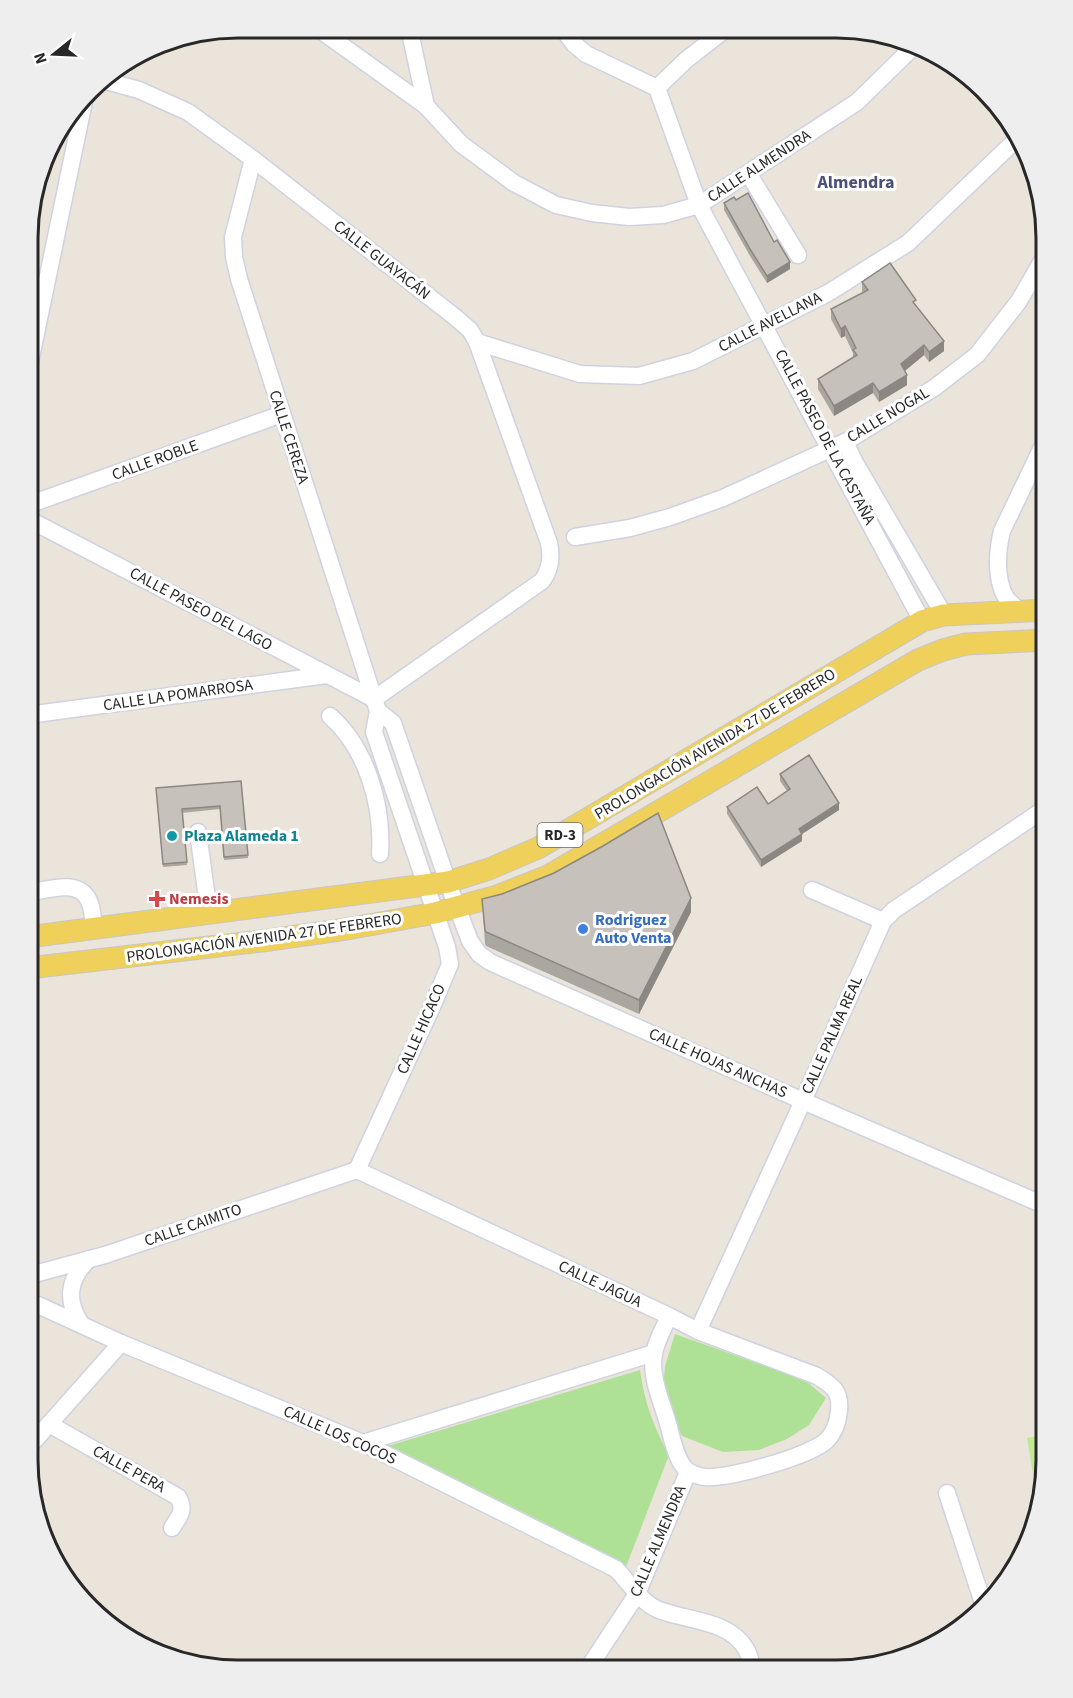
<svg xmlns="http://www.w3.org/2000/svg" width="1073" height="1698" font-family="'Source Sans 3',sans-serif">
	<rect width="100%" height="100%" fill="#ebe4da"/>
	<g fill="#aee196">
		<path d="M675,1334L805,1380L826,1398L809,1425L787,1439L759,1450L723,1452L682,1436L674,1421L663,1390L665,1366Z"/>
		<path d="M640,1370C645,1404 653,1425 669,1455L626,1567L388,1446Z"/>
	</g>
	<path fill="#c1e892" d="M1046,1434V1475L1037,1499L1027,1438Z"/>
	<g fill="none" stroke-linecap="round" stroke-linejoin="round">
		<g stroke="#cfd2e1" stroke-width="19">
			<g id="minor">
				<path d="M316,27L426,106L461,144L514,183L556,205L592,213L629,217L663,215L699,205L857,102L911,49"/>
				<path d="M409,28L426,106"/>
				<path d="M562,28L574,44L586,54L657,88"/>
				<path d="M657,88L699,205L922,621"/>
				<path d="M657,88L686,60L727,28"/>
				<path d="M253,159L233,237L234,257L239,279L374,699L378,711L393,723L452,894L470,941L479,954L490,962L803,1101L1046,1206"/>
				<path d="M748,173L798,255"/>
				<path d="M477,342L580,374L639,376L693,361L828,293L908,243L1017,139"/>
				<path d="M29,367L85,97"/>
				<path d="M845,442L854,461L944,615"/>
				<path d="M28,505L282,414"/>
				<path d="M28,519L374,699L542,581C551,569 552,557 549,543L477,342L470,330L455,317L253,159L188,112L139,90L99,79"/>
				<path d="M575,537L630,528L670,517L723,498L845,442L934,388L977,355L1019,301L1046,254"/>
				<path d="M1020,612C1016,607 1010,603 1006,598C995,579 997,551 1002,531L1046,439"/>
				<path d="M28,715L327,675"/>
				<path d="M330,716C367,749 383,805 380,854"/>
				<path d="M198,832L209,913"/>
				<path d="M812,890L883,921"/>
				<path d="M28,893C47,890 79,878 89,901C93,909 93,920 94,929"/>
				<path d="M357,1170L669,1316L698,1331L817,1376C833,1386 841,1391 839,1411C838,1421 834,1433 827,1440C811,1456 728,1479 705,1477C701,1477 692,1474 688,1471C675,1462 671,1431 666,1417C660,1398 650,1374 654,1354C656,1341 664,1328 669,1316"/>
				<path d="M357,1170L432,1007L450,964L447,947L374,732L378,711"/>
				<path d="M27,1276L105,1255L357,1170"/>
				<path d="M27,1300L121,1343L363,1443L616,1569C630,1583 640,1602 659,1610C688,1621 729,1620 746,1649C750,1655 751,1664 753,1671"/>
				<path d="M82,1325C65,1301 68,1279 89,1259"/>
				<path d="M698,1331L803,1101L883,921L894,910L1046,808"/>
				<path d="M49,1424L178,1497C186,1511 179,1516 172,1528"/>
				<path d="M363,1443L654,1353"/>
				<path d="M27,1449L121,1343"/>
				<path d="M947,1493L984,1606"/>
				<path d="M587,1670L637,1594L688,1472"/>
			</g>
		</g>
		<g stroke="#c7c7c7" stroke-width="23">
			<g id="major">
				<path d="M28,937L448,882L489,869L538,848L922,621L944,615L1046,610"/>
				<path d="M28,968L262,941L347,929L435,913L457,907L497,896L548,876L918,660L943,650L966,644L1046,640"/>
			</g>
		</g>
		<use href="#minor" stroke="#fff" stroke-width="16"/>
		<use href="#major" stroke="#eed05b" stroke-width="21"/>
	</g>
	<g fill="#aaa6a0">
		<path d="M724,203L774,242L790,269L767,283L750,256L724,210Z"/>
		<path d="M862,282L916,305L944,351L929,362L924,355L905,371L907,385L879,402L873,393L834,416L818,389V379L853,357V353L845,336L841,338L831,319V309L863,293L862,291Z"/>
		<path d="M780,774L839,810L802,834V841L761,867L727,814V807L768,804L787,791L780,781Z"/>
		<path d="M241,781L248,858L224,860L220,809L182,813L187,865L163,867L156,792Z"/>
		<path d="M502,894L691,912L639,1014L486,946L485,944L482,899Z"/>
	</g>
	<g fill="#8b8782">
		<path d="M790,262V269L767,283V276Z"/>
		<path d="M845,326V336L841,338V329Z"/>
		<path d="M944,341V351L929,362V352Z"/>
		<path d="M924,345V355L901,374V364Z"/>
		<path d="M907,375V385L879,402V392Z"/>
		<path d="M873,383V393L834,416V406Z"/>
		<path d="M839,803V810L802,834V841L761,867V860L799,829Z"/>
		<path d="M691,898V912L639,1014V1000Z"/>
	</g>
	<g fill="#c6c1ba" stroke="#8b8782" stroke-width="1.5">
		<path d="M748,193L774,242L777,240L790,262L767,276L750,249L724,203L734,197L736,200Z"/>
		<path d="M890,263L916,300L913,302L944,341L929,352L924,345L901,364L907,375L879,392L873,383L834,406L818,379L857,355L853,350L856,348L845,326L841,329L831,309L868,290L862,282Z"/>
		<path d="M809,755L839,803L799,829L802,834L761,860L727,807L757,787L768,804L790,789L780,774Z"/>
		<path d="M241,781L248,855L224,857L220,806L182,809L187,862L163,864L156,788Z"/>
		<path d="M658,813L691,898L639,1000L486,932L485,930L482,899L502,894L554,873L603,846Z"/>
	</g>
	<circle fill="#0f9aa8" stroke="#fff" stroke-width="2" cx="172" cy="836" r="6"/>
	<path fill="#e0444e" stroke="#fff" stroke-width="2" d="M154 890h6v6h6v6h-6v6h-6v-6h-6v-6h6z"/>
	<circle fill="#3f7fe0" stroke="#fff" stroke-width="2" cx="583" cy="929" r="6"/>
	<g text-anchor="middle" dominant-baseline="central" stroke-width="6" stroke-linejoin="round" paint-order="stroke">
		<rect fill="#fff" stroke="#686868" stroke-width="1.5" x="537.5" y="823" width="45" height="24" rx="4.5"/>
		<g font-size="15" font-weight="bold" fill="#282828">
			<text x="560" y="835">RD-3</text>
		</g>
		<g font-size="16" fill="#282828" stroke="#fff">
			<text transform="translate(759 166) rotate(-33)">CALLE ALMENDRA</text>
			<text transform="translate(382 260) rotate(38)">CALLE GUAYACÁN</text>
			<text transform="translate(770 322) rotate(-27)">CALLE AVELLANA</text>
			<text transform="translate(888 415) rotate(-31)">CALLE NOGAL</text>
			<text transform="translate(289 437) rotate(72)">CALLE CEREZA</text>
			<text transform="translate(825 437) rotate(62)">CALLE PASEO DE LA CASTAÑA</text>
			<text transform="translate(155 460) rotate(-20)">CALLE ROBLE</text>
			<text transform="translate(201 609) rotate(28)">CALLE PASEO DEL LAGO</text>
			<text transform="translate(178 695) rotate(-8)">CALLE LA POMARROSA</text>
			<text transform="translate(715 744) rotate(-31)">PROLONGACIÓN AVENIDA 27 DE FEBRERO</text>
			<text transform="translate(264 938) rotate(-8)">PROLONGACIÓN AVENIDA 27 DE FEBRERO</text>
			<text transform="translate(421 1029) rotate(-66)">CALLE HICACO</text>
			<text transform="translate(832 1035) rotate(-66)">CALLE PALMA REAL</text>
			<text transform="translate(718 1063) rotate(24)">CALLE HOJAS ANCHAS</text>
			<text transform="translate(193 1225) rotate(-19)">CALLE CAIMITO</text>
			<text transform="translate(600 1284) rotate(25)">CALLE JAGUA</text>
			<text transform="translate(340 1435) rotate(24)">CALLE LOS COCOS</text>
			<text transform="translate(129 1469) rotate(29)">CALLE PERA</text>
			<text transform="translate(658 1541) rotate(-67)">CALLE ALMENDRA</text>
		</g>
		<g font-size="16" font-weight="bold" fill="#0d838f" stroke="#fff" text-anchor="start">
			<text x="184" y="836">Plaza Alameda 1</text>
		</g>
		<g font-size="16" font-weight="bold" fill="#be3a42" stroke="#fff" text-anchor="start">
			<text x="169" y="899">Nemesis</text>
		</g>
		<g font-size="16" font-weight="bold" fill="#366cbe" stroke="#fff" text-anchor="start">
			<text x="595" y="920">Rodriguez<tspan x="595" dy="18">Auto Venta</tspan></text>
		</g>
		<g font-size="18" font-weight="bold" fill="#4a5078" stroke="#fff">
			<text x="856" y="182">Almendra</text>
		</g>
	</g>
	<path d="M0 0H1073V1698H0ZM238 38H836A200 200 0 0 1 1036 238V1460A200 200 0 0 1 836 1660H238A200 200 0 0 1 38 1460V238A200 200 0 0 1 238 38Z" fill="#eee" fill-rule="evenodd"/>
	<path fill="none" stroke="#282828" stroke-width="3" d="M238 38H836A200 200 0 0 1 1036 238V1460A200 200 0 0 1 836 1660H238A200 200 0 0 1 38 1460V238A200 200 0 0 1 238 38Z"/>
	<g transform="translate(54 54) rotate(252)" stroke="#ffffff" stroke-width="4.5" paint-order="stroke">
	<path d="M0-4.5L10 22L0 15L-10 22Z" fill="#282828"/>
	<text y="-9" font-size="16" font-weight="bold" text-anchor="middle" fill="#282828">N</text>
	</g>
</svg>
